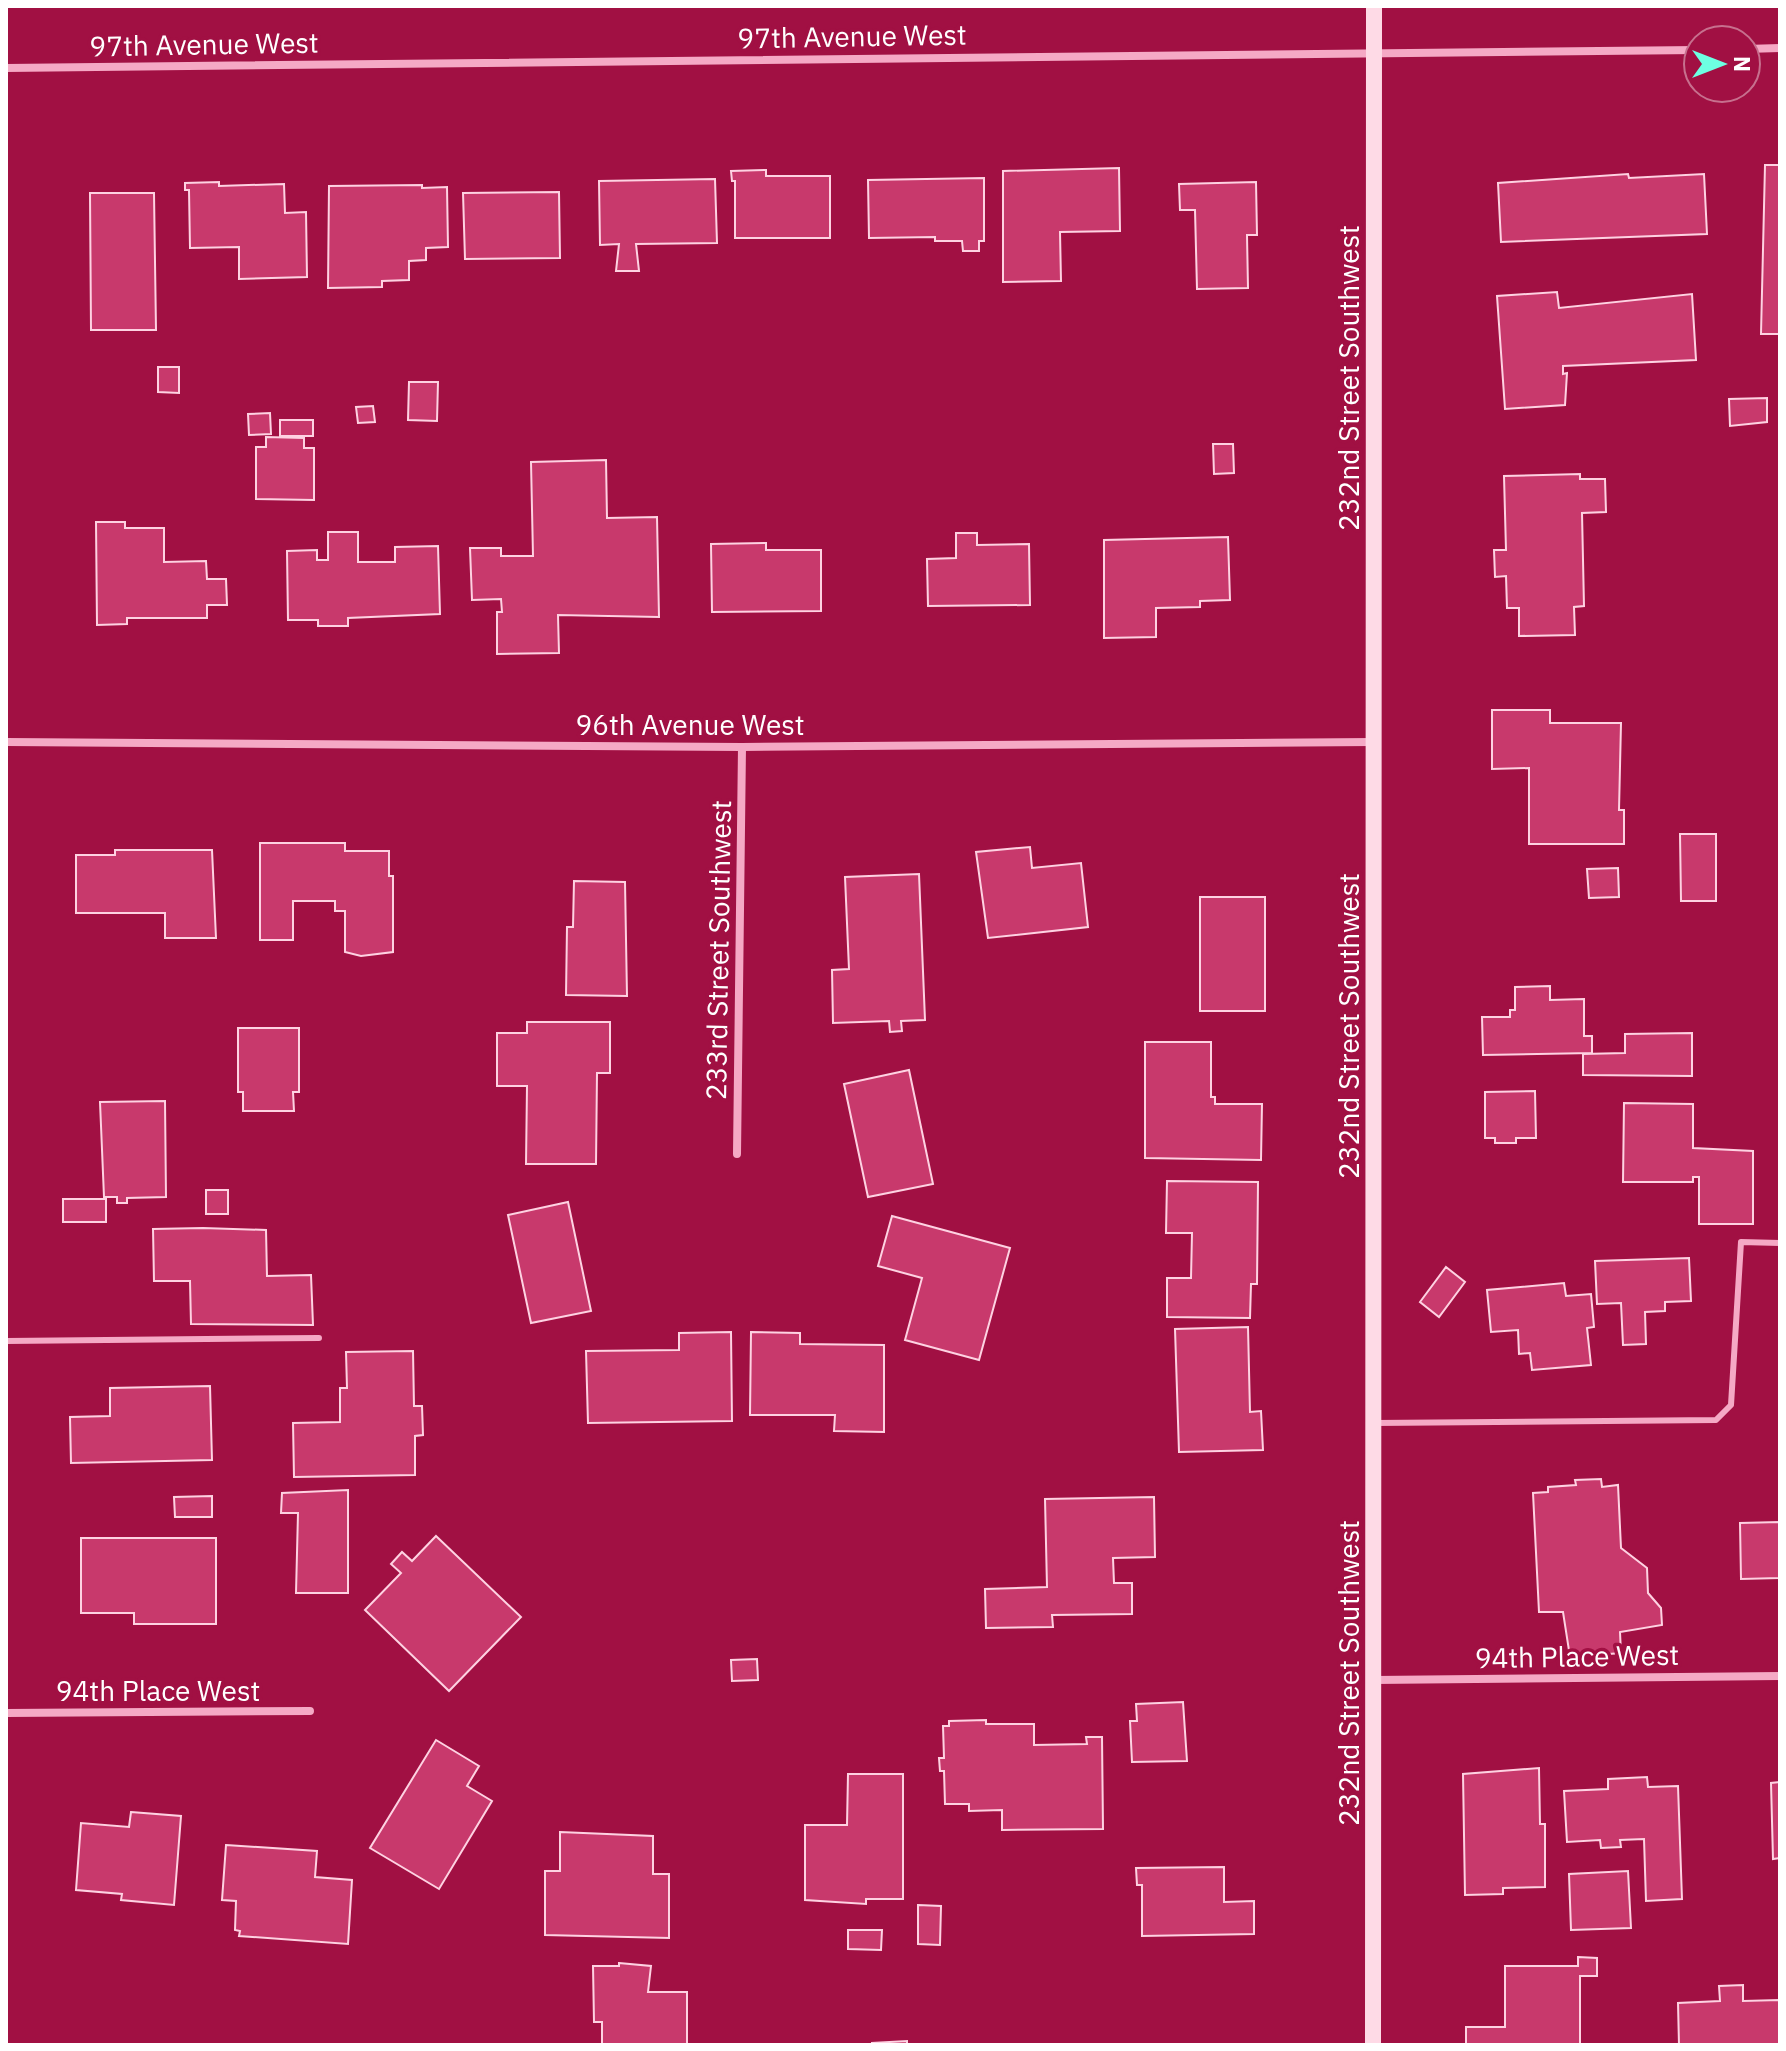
<svg xmlns="http://www.w3.org/2000/svg" width="1786" height="2051" font-family="'IBM Plex Sans',sans-serif">
	<rect width="100%" height="100%" fill="#a11043"/>
	<g fill="#c8396c" stroke="#fed2e2" stroke-width="2">
		<path d="M1765,165H1780V334H1761Z"/>
		<path d="M1119,168L1120,231L1060,232L1061,281L1003,282V171Z"/>
		<path d="M766,170V176H830V238H735V181H732L731,171Z"/>
		<path d="M1628,174L1629,178L1704,174L1707,234L1501,242L1498,183Z"/>
		<path d="M984,178V241H979V251H963L962,241H935V237L869,238L868,180Z"/>
		<path d="M715,179L717,243L636,244L639,271H616L619,244L600,245L599,181Z"/>
		<path d="M219,182V186L284,184L285,213L306,212L307,277L239,279V247L190,248L189,190H185V183Z"/>
		<path d="M1256,182L1257,235H1247L1248,288L1197,289L1195,210H1180L1179,184Z"/>
		<path d="M422,185V188L447,187L448,247L426,248V260L409,261V280L382,281V287L328,288L329,186Z"/>
		<path d="M559,192L560,258L465,259L463,193Z"/>
		<path d="M90,193H154L156,330H91Z"/>
		<path d="M1557,292L1559,308L1692,294L1696,360L1563,366V374L1567,373L1565,405L1505,409L1497,296Z"/>
		<path d="M158,367H179V393L158,392Z"/>
		<path d="M409,382H438L437,421L408,420Z"/>
		<path d="M1767,398V422L1730,426L1729,399Z"/>
		<path d="M373,406L375,422L358,423L356,407Z"/>
		<path d="M270,413L271,434L249,435L248,414Z"/>
		<rect x="280" y="420" width="33" height="16"/>
		<path d="M266,437L304,438V448H314V500L256,499V447H266Z"/>
		<path d="M1213,444H1233L1234,473L1214,474Z"/>
		<path d="M606,460L607,518L657,517L659,617L558,615L559,653L497,654V612H502L501,599L472,600L470,548H501V556H533L531,462Z"/>
		<path d="M1580,474V479H1605L1606,512L1582,513L1584,606L1574,607L1575,635L1519,636V608H1507L1506,576L1495,577L1494,550H1506L1504,476Z"/>
		<path d="M96,522H125V528H164V562L206,561L207,579H226L227,605H207V618H127V624L97,625Z"/>
		<path d="M328,532H358V562H395V547L438,546L440,614L348,618V626H318V620H288L287,551L317,550V560H328Z"/>
		<path d="M956,533H977V545L1029,544L1030,605L928,606L927,559L956,558Z"/>
		<path d="M1228,537L1230,600L1200,601V607L1156,608V637L1104,638V540Z"/>
		<path d="M766,543V550H821V611L712,612L711,544Z"/>
		<path d="M1492,710H1550V723H1621L1619,810H1624V844H1529V768L1492,769Z"/>
		<path d="M1680,834H1716V901H1681Z"/>
		<path d="M260,843H345V851H389V876H393V952L361,956L345,952V911H335V901H293V940H260Z"/>
		<path d="M1030,847L1032,868L1081,863L1088,927L988,938L976,852Z"/>
		<path d="M115,850H212L216,938H165V913H76V855H115Z"/>
		<path d="M1618,868L1619,897L1589,898L1587,869Z"/>
		<path d="M919,874L925,1020L901,1021L902,1031L890,1032L889,1021L833,1023L832,970L849,969L845,877Z"/>
		<path d="M574,881L625,882L627,996L566,995L567,927H573Z"/>
		<rect x="1200" y="897" width="65" height="114"/>
		<path d="M1550,986V1000L1584,999V1036H1592V1053L1483,1055L1482,1017H1510V1010H1515V987Z"/>
		<path d="M527,1022H610V1073H597L596,1164H526L527,1086H497V1033H527Z"/>
		<path d="M238,1028H299V1092H293L294,1111H243V1092H238Z"/>
		<path d="M1692,1033V1076L1583,1075V1054L1625,1053V1034Z"/>
		<path d="M1145,1042H1211V1097H1215V1104H1262L1261,1160L1145,1158Z"/>
		<path d="M909,1070L933,1184L868,1197L844,1084Z"/>
		<path d="M1535,1091L1536,1138H1516V1143H1495V1138H1485V1092Z"/>
		<path d="M165,1101L166,1197L127,1198V1203H117V1197H104L100,1102Z"/>
		<path d="M1624,1103L1693,1104V1148L1753,1151V1224H1699V1177H1693V1182H1623Z"/>
		<path d="M1167,1181L1258,1182L1257,1284H1251L1250,1318L1167,1317V1278H1191L1192,1233H1166Z"/>
		<rect x="206" y="1190" width="22" height="24"/>
		<rect x="63" y="1199" width="43" height="23"/>
		<path d="M568,1202L591,1311L531,1323L508,1215Z"/>
		<path d="M892,1216L1010,1248L979,1360L905,1340L922,1278L878,1266Z"/>
		<path d="M203,1228L266,1230L267,1276L311,1275L313,1325L191,1324L190,1281H154L153,1229Z"/>
		<path d="M1689,1258L1691,1301L1665,1302V1311L1645,1312L1646,1344L1623,1345L1621,1303L1597,1304L1595,1261Z"/>
		<path d="M1446,1267L1465,1282L1439,1317L1420,1302Z"/>
		<path d="M1564,1283L1566,1296L1591,1294L1594,1327L1587,1328L1591,1365L1532,1370L1530,1353L1519,1354L1518,1330L1491,1332L1487,1290Z"/>
		<path d="M1248,1327L1250,1412L1261,1411L1263,1450L1179,1452L1175,1329Z"/>
		<path d="M731,1332L732,1421L588,1423L586,1351L679,1350V1333Z"/>
		<path d="M751,1332L800,1333V1344L884,1345V1432L834,1431L835,1415H750Z"/>
		<path d="M413,1351L414,1406H422L423,1435L415,1436V1475L294,1477L293,1423L340,1422V1388H347L346,1352Z"/>
		<path d="M210,1386L212,1460L71,1463L70,1417L110,1416V1388Z"/>
		<path d="M1601,1479L1602,1487L1618,1485L1621,1548L1647,1568L1648,1593L1661,1608L1662,1625L1620,1632L1621,1653L1570,1657L1563,1612H1539L1533,1493L1548,1492V1487L1576,1485L1575,1480Z"/>
		<path d="M348,1490V1593H296L298,1513H281L282,1493Z"/>
		<path d="M212,1496V1517H175L174,1497Z"/>
		<path d="M1154,1497L1155,1557L1113,1558L1114,1583H1132V1614L1052,1615L1053,1627L986,1628L985,1589L1047,1587L1045,1499Z"/>
		<path d="M1780,1522V1578L1741,1579L1740,1523Z"/>
		<path d="M436,1536L521,1617L449,1691L365,1610L401,1573L391,1564L402,1552L412,1561Z"/>
		<path d="M81,1538H216V1624H134V1613H81Z"/>
		<path d="M757,1659L758,1680L732,1681L731,1660Z"/>
		<path d="M1183,1702L1187,1761L1132,1762L1130,1721H1137L1136,1704Z"/>
		<path d="M986,1720V1724H1034V1745L1087,1744L1086,1737H1102L1103,1829L1002,1830V1810L969,1811V1804H945L944,1771H940L939,1758H944L943,1726H949V1721Z"/>
		<path d="M436,1740L479,1766L467,1786L492,1801L439,1889L370,1848Z"/>
		<path d="M1539,1768L1540,1824H1545V1887L1503,1888V1894L1465,1895L1463,1774Z"/>
		<path d="M848,1774H903V1899H866V1904L805,1900V1825H847Z"/>
		<path d="M1647,1777L1648,1787L1678,1786L1682,1899L1646,1901L1644,1839L1620,1840L1621,1847L1601,1848L1600,1840L1567,1842L1564,1791L1608,1789V1779Z"/>
		<path d="M1780,1782V1858L1773,1859L1771,1783Z"/>
		<path d="M131,1812L181,1816L174,1905L121,1900L122,1894L76,1890L81,1823L129,1827Z"/>
		<path d="M560,1832L653,1836V1874H669V1938L545,1935V1871H560Z"/>
		<path d="M226,1845L317,1851L315,1877L352,1880L348,1944L239,1936L240,1931L235,1930L236,1901L222,1900Z"/>
		<path d="M1224,1867V1902L1254,1901V1934L1142,1936V1885H1137L1136,1868Z"/>
		<path d="M1628,1871L1631,1928L1571,1930L1569,1874Z"/>
		<path d="M918,1905L941,1906L940,1945L918,1944Z"/>
		<path d="M848,1930H882L881,1950L848,1949Z"/>
		<path d="M1578,1957L1597,1958V1976H1580V2045H1466V2027H1505V1966H1578Z"/>
		<path d="M619,1963L651,1966L648,1992H687V2045H602V2022H594L593,1966H619Z"/>
		<path d="M1743,1985V2001L1780,2000V2045H1679L1678,2003L1720,2001L1719,1986Z"/>
		<path d="M907,2041V2045H872V2043Z"/>
	</g>
	<g fill="none" stroke-linecap="round" stroke-linejoin="round">
		<g stroke="#f5a9c5" stroke-width="6">
			<path d="M6,1341L319,1338"/>
			<path d="M1374,1423L1716,1420L1731,1405L1741,1242L1780,1243"/>
		</g>
		<g stroke="#f5a9c5" stroke-width="8">
			<path d="M1746,49L1780,48"/>
			<path d="M6,68L1698,50"/>
			<path d="M6,742L742,747L1373,742"/>
			<path d="M737,1154L742,747"/>
			<path d="M1374,1680L1780,1676"/>
			<path d="M6,1713L310,1711"/>
		</g>
		<path stroke="#fedae6" stroke-width="16" d="M1373,2045L1374,6"/>
	</g>
	<g text-anchor="middle" dominant-baseline="central" stroke-width="7" stroke-linejoin="round" paint-order="stroke">
		<g font-size="28" fill="#fff" stroke="#a11043">
			<text transform="translate(852 36) rotate(-1)">97th Avenue West</text>
			<text transform="translate(204 44) rotate(-1)">97th Avenue West</text>
			<text transform="translate(1348 378) rotate(-90)">232nd Street Southwest</text>
			<text x="690" y="724">96th Avenue West</text>
			<text transform="translate(718 950) rotate(-89)">233rd Street Southwest</text>
			<text transform="translate(1348 1026) rotate(-90)">232nd Street Southwest</text>
			<text transform="translate(1577 1656) rotate(-1)">94th Place West</text>
			<text transform="translate(1348 1673) rotate(-90)">232nd Street Southwest</text>
			<text x="158" y="1690">94th Place West</text>
		</g>
	</g>
	<rect width="1786" height="2051" fill="none" stroke="#ffffff" stroke-width="16"/>
	<g transform="translate(1722 64) rotate(90)"><circle r="38" fill="#a11043" stroke="#c7708e" stroke-width="2"/>
	<path d="M0-6L14 30L0 20L-14 30Z" fill="#6dffe2"/>
	<text y="-12" font-size="22" font-weight="bold" text-anchor="middle" fill="#ffffff">N</text>
	</g>
</svg>
